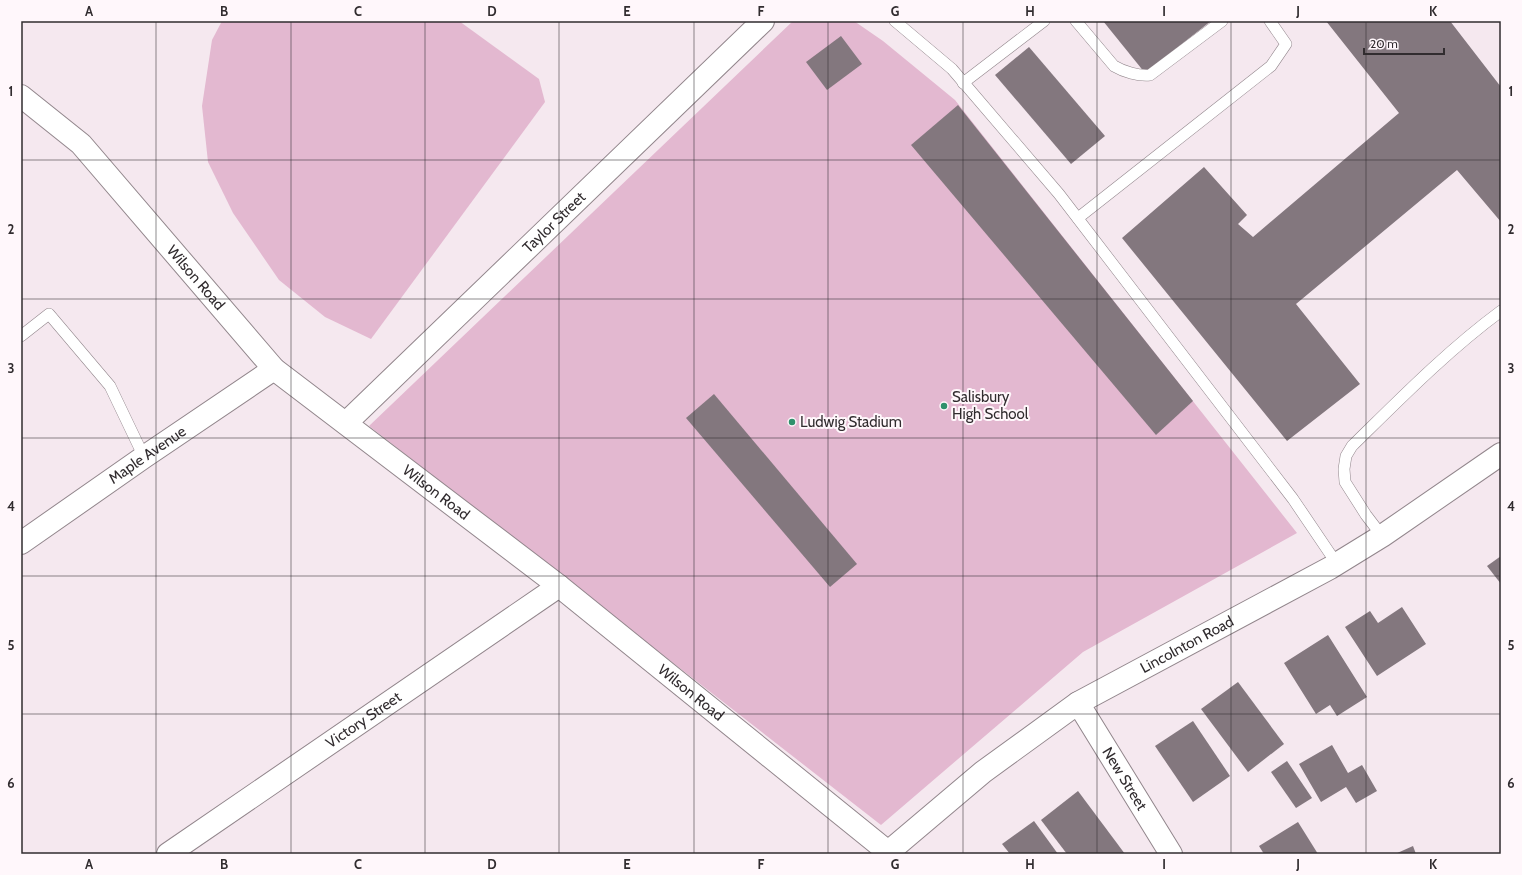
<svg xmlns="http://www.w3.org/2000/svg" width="1522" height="875" font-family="Cabin,sans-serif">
	<rect width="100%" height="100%" fill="#f5e8ef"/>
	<g fill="#e3b8d0">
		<path d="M222,21H459L539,79L545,102L371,339L325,317L279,280L233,213L208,162L202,106L212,40Z"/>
		<path d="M793,21H854L883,41L955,100L1297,533L1083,652L881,825L369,426Z"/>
	</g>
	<g fill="#83777e">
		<path d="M1103,21H1211L1145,73Z"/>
		<path d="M1326,21H1450L1501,87V222L1457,170L1296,304L1360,384L1287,441L1122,238L1204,167L1247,215L1238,224L1253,237L1399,113Z"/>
		<path d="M841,36L862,64L827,90L806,62Z"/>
		<path d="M1029,47L1105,136L1071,164L995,75Z"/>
		<path d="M958,105L1193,401L1156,435L911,145Z"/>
		<path d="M714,394L857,564L830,587L686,418Z"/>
		<path d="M1501,556V584L1487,566Z"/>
		<path d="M1402,607L1426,644L1377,676L1345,627L1370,611L1378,623Z"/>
		<path d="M1328,635L1367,697L1337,716L1330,705L1316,714L1284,663Z"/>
		<path d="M1238,682L1284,744L1248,772L1201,709Z"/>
		<path d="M1193,721L1230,776L1193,802L1155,746Z"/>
		<path d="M1332,745L1348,773L1362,765L1377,791L1356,803L1346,787L1321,802L1299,764Z"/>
		<path d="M1287,761L1312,798L1296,808L1271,772Z"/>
		<path d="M1078,791L1125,854H1067L1041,820Z"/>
		<path d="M1034,821L1058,854H1010L1002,844Z"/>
		<path d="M1298,822L1318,854H1264L1259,846Z"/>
		<path d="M1413,846L1416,854H1395Z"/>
	</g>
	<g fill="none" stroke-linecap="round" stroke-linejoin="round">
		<g stroke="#92868c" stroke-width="12">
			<g id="lane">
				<path d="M895,21L952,69L1059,194L1293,499L1337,564"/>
				<path d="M1076,21L1114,66C1124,72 1138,76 1150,75L1222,21"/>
				<path d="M963,83L1044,21"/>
				<path d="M1078,218L1271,66L1286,44L1270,21"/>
				<path d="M21,336L49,314L110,386L144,457"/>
				<path d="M1382,536L1366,515L1345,482L1344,469L1346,456L1352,446C1400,399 1447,351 1501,311"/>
			</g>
		</g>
		<g stroke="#92868c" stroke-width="24">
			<g id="street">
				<path id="s1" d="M21,96L81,144L274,369L559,586L888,852"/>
				<path id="s2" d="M346,423L763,21"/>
				<path id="s3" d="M21,543L144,457L274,369"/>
				<path id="s4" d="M1078,703L1171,854"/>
				<path id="s5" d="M168,854L559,586"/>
			</g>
		</g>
		<g stroke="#92868c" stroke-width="24">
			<g id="secondary">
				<path id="s6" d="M886,854L983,772L1078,703L1330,568L1382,536L1501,454"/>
			</g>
		</g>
		<use href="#lane" stroke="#fff" stroke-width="11"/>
		<use href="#street" stroke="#fff" stroke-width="22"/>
		<use href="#secondary" stroke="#fff" stroke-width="22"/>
	</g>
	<path fill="none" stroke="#312c2f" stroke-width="1" stroke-opacity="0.55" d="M156,21V854M291,21V854M425,21V854M559,21V854M694,21V854M828,21V854M963,21V854M1097,21V854M1231,21V854M1366,21V854M21,160H1501M21,299H1501M21,438H1501M21,576H1501M21,714H1501"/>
	<g fill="#2f916c" stroke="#fff7fb" stroke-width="1.5">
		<circle cx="944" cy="406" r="4"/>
		<circle cx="792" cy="422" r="4"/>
	</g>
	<g text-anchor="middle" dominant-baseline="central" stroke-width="4" stroke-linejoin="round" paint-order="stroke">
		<g font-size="15" fill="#312c2f" stroke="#fff7fb">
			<text stroke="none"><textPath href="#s2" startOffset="289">Taylor Street</textPath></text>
			<text stroke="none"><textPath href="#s1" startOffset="253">Wilson Road</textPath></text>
			<text stroke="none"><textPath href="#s3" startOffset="154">Maple Avenue</textPath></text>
			<text stroke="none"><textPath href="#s1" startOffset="577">Wilson Road</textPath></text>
			<text stroke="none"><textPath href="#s6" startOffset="368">Lincolnton Road</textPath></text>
			<text stroke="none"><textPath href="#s1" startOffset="901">Wilson Road</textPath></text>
			<text stroke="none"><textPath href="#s5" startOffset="237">Victory Street</textPath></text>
			<text stroke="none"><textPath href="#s4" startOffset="89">New Street</textPath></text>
		</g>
		<g font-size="15" fill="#312c2f" stroke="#fff7fb" text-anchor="start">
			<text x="952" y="397">Salisbury<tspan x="952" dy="17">High School</tspan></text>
			<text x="800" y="422">Ludwig Stadium</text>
		</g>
	</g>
	<rect width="1522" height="875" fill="none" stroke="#fff7fb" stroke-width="44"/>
	<path d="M1364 48v6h80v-6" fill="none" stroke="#312c2f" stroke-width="2"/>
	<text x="1370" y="48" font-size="12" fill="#312c2f" stroke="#fff7fb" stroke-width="3" paint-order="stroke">20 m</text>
	<rect x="22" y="22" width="1478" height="831" fill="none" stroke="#312c2f" stroke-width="1.5"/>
	<g font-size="13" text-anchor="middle" font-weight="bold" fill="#312c2f">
		<text x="89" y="16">A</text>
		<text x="224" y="16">B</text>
		<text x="358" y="16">C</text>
		<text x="492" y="16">D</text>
		<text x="627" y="16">E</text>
		<text x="761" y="16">F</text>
		<text x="895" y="16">G</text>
		<text x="1030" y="16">H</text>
		<text x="1164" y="16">I</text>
		<text x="1298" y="16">J</text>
		<text x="1433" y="16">K</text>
		<text x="11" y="96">1</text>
		<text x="1511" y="96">1</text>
		<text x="11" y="234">2</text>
		<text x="1511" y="234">2</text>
		<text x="11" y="373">3</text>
		<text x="1511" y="373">3</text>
		<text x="11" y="511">4</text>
		<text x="1511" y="511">4</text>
		<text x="11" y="650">5</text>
		<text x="1511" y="650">5</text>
		<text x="11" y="788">6</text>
		<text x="1511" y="788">6</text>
		<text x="89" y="869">A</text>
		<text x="224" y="869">B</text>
		<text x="358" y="869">C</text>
		<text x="492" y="869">D</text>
		<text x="627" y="869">E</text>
		<text x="761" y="869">F</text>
		<text x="895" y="869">G</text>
		<text x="1030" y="869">H</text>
		<text x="1164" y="869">I</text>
		<text x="1298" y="869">J</text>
		<text x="1433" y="869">K</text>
	</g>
</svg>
